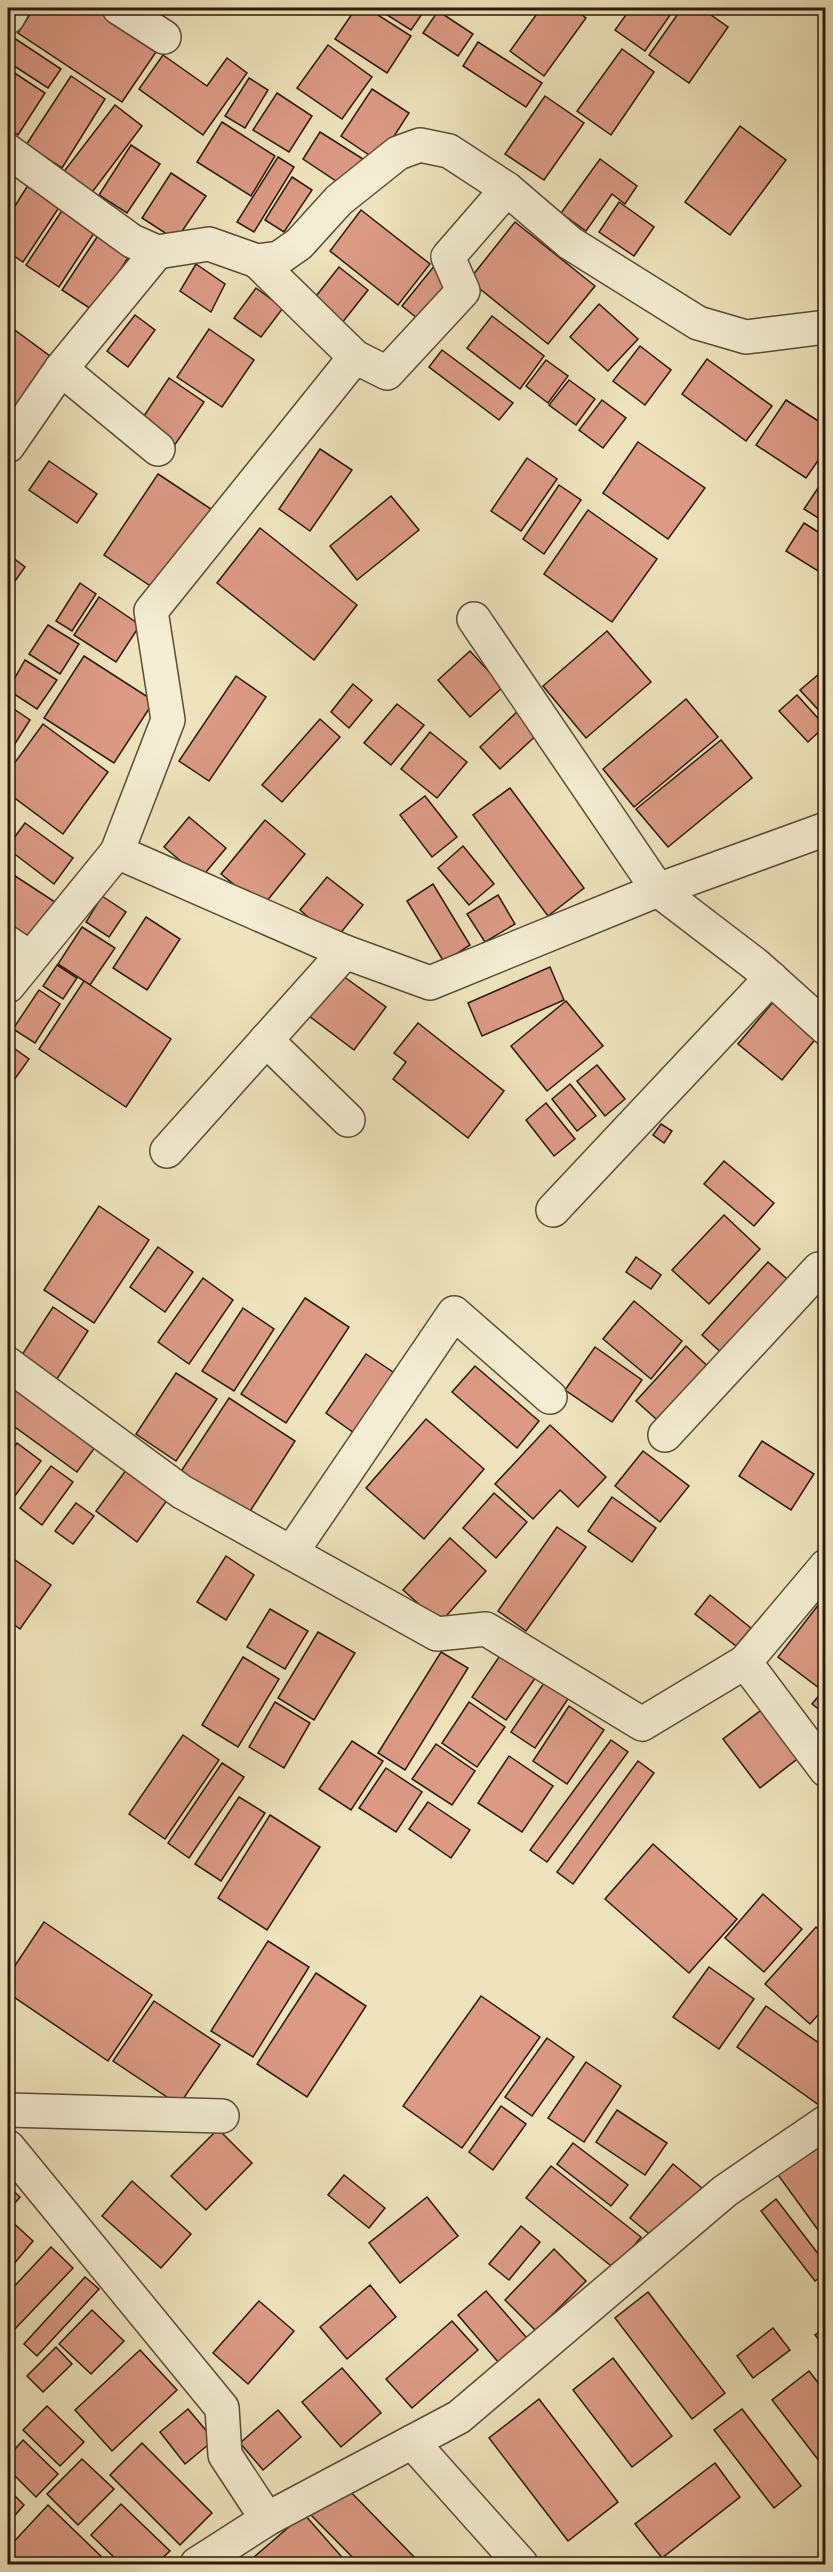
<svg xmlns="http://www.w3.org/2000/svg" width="833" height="2572" font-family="'Sorts Mill Goudy',serif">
	<rect width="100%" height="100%" fill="#eee3bc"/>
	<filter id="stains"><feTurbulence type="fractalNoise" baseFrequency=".00333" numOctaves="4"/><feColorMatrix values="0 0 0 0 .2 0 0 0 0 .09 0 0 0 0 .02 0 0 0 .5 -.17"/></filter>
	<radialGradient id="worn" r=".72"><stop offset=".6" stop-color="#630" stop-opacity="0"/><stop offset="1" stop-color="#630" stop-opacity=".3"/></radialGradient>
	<g fill="#dc9a85" stroke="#2b1b0a" stroke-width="1.5">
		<path d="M34,8H95L158,49L122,102L18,33Z"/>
		<path d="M356,8H367L411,36L387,73L335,39Z"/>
		<path d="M376,8H426L411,30Z"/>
		<path d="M541,8H572L586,18L544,76L510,51Z"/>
		<path d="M631,8H675L645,51L615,30Z"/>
		<path d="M682,8H701L728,27L689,83L649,55Z"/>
		<path d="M438,11L473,34L458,56L423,33Z"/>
		<path d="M8,34L61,69L48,88L8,62Z"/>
		<path d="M478,42L542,83L526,107L463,66Z"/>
		<path d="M328,45L372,77L342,119L297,88Z"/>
		<path d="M622,49L654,72L611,135L577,111Z"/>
		<path d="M163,55L207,86L227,58L247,73L203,135L139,89Z"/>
		<path d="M13,72L45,93L18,135L8,128V81Z"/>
		<path d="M71,76L105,99L62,168L26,145Z"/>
		<path d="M249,78L268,90L245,128L225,116Z"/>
		<path d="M372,89L409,113L378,161L341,136Z"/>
		<path d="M277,93L312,116L289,152L253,130Z"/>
		<path d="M545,96L584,123L544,180L505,154Z"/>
		<path d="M115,105L142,126L90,195L62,174Z"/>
		<path d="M222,122L275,156L251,196L197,162Z"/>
		<path d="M740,126L786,160L730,235L685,202Z"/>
		<path d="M320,132L363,159L345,187L303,159Z"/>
		<path d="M131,145L160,164L127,213L99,195Z"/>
		<path d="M278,157L294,167L254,232L237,222Z"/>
		<path d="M600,159L637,186L625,204L612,194L586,231L561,213Z"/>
		<path d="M171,173L206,196L176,240L142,218Z"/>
		<path d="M292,177L312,190L284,232L265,220Z"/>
		<path d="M30,182L62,203L23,262L8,252V217Z"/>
		<path d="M619,202L654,227L634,256L599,232Z"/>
		<path d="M65,206L98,227L59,287L26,265Z"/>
		<path d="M361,210L430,264L398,305L330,251Z"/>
		<path d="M515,222L595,286L548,344L469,280Z"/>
		<path d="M101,231L133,250L94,311L62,290Z"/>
		<path d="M196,264L225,284L211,312L180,291Z"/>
		<path d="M435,265L455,281L423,323L402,306Z"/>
		<path d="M339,267L368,290L338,328L309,305Z"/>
		<path d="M256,288L283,308L261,337L234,318Z"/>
		<path d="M599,304L638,339L608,371L570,337Z"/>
		<path d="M135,315L155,330L128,367L107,351Z"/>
		<path d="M492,316L544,356L520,389L467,348Z"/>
		<path d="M8,325L54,359L12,416L8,412Z"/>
		<path d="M209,329L254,360L222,407L177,377Z"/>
		<path d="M640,346L671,370L645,405L613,381Z"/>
		<path d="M442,350L513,403L499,420L429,367Z"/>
		<path d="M707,359L772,406L746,441L682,394Z"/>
		<path d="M546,360L568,376L548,403L526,386Z"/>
		<path d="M169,378L204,402L174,446L140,422Z"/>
		<path d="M569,380L595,399L576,425L549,405Z"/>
		<path d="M602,400L626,418L603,448L579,430Z"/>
		<path d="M786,400L826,426V449L806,478L756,445Z"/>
		<path d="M638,442L705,488L668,539L603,493Z"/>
		<path d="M320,449L352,470L310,531L279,509Z"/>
		<path d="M527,458L557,479L521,531L491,511Z"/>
		<path d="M49,461L97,494L77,523L29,490Z"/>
		<path d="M158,474L211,509L158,591L104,555Z"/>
		<path d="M826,476V523L804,509Z"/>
		<path d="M559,485L581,500L544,554L523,539Z"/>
		<path d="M391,496L419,530L357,580L330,546Z"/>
		<path d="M588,510L657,559L612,622L544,574Z"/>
		<path d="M804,523L826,537V576L786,551Z"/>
		<path d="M260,528L357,605L314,660L217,583Z"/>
		<path d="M8,554L25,567L8,591Z"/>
		<path d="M80,583L96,594L72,631L56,621Z"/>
		<path d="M99,597L140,625L116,662L74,635Z"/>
		<path d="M48,625L79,644L60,674L29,654Z"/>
		<path d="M607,631L651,682L586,738L543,686Z"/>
		<path d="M470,651L503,687L470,717L438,680Z"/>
		<path d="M84,656L154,701L114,763L44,718Z"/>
		<path d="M25,660L57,680L37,709L8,690Z"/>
		<path d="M819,674L826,682V718L800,690Z"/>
		<path d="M236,676L266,697L209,781L179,761Z"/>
		<path d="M353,684L372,700L349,728L331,712Z"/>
		<path d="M797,695L825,726L808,742L779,711Z"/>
		<path d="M686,699L718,737L634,807L603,769Z"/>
		<path d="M397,704L424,725L391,765L364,743Z"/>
		<path d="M8,705L30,720L11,750L8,747Z"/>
		<path d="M520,709L541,731L500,769L480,747Z"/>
		<path d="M320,719L340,737L282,802L262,785Z"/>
		<path d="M43,724L108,772L63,834L8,793V772Z"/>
		<path d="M430,732L467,762L437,798L401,769Z"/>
		<path d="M826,735V748L819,741Z"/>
		<path d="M721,740L752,778L668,847L636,809Z"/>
		<path d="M510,788L584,888L548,916L473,815Z"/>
		<path d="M425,796L457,837L432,857L400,815Z"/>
		<path d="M189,817L226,848L201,878L164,847Z"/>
		<path d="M265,820L305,854L262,907L221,874Z"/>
		<path d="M25,823L73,858L54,884L8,849V846Z"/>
		<path d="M463,846L494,884L469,905L438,868Z"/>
		<path d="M9,872L55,902L28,943L8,930Z"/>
		<path d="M327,877L363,905L335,940L300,910Z"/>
		<path d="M433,884L470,945L444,962L407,901Z"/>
		<path d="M498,895L515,924L485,942L467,914Z"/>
		<path d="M102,896L126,912L109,937L86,922Z"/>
		<path d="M146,917L180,939L147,990L113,968Z"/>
		<path d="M82,927L115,948L90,985L58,964Z"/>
		<path d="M57,965L77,978L63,999L43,986Z"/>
		<path d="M550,967L564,1000L482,1036L468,1003Z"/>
		<path d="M336,971L386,1007L354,1050L305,1013Z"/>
		<path d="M84,981L171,1039L126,1107L39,1049Z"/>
		<path d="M39,990L60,1004L35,1043L13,1029Z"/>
		<path d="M779,995L822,1031L782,1080L738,1044Z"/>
		<path d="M566,1001L603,1046L547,1091L511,1046Z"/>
		<path d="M418,1023L504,1091L468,1138L393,1079L406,1062L394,1053Z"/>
		<path d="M8,1044L29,1059L12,1083L8,1080Z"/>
		<path d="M597,1065L625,1099L605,1116L577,1081Z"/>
		<path d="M570,1084L596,1116L577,1131L552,1099Z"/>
		<path d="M546,1103L575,1139L554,1156L526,1120Z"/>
		<path d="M661,1124L672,1131L664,1143L653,1135Z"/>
		<path d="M724,1161L774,1203L754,1226L704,1184Z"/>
		<path d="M99,1206L149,1240L94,1323L44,1290Z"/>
		<path d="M724,1215L760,1249L709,1304L672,1270Z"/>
		<path d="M158,1247L193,1272L165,1312L130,1287Z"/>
		<path d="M636,1257L661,1275L651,1289L626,1272Z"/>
		<path d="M768,1262L794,1285L727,1358L702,1335Z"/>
		<path d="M203,1278L233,1300L189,1364L158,1342Z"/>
		<path d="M305,1298L349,1327L286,1423L241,1394Z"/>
		<path d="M634,1301L682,1341L651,1379L603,1339Z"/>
		<path d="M53,1307L88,1331L55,1382L20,1358Z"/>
		<path d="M243,1308L274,1329L234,1391L202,1371Z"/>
		<path d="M686,1346L714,1372L664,1426L636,1401Z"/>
		<path d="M595,1347L642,1380L612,1422L565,1390Z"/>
		<path d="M366,1354L405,1380L364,1440L326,1413Z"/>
		<path d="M475,1366L539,1421L517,1448L452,1392Z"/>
		<path d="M176,1373L217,1399L176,1461L136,1434Z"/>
		<path d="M14,1385L96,1446L77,1472L8,1422V1394Z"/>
		<path d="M229,1398L295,1441L247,1516L180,1473Z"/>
		<path d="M426,1419L484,1469L424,1539L366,1488Z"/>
		<path d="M550,1425L606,1477L578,1507L560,1490L533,1519L495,1484Z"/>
		<path d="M762,1441L814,1474L791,1510L739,1476Z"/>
		<path d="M17,1443L41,1461L8,1505V1456Z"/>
		<path d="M643,1451L689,1486L660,1522L615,1486Z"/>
		<path d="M132,1462L173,1492L137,1542L96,1511Z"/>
		<path d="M51,1466L73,1482L42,1525L20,1508Z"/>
		<path d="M494,1493L527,1522L496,1558L463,1528Z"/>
		<path d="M612,1497L656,1528L632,1562L588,1531Z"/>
		<path d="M76,1503L94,1516L73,1544L55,1531Z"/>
		<path d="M557,1527L586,1547L526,1631L498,1611Z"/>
		<path d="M450,1538L486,1571L440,1623L403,1590Z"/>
		<path d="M8,1555L51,1585L20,1629L8,1620Z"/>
		<path d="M226,1556L254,1575L226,1620L197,1602Z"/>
		<path d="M710,1595L751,1628L736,1646L695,1614Z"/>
		<path d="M826,1595V1679L819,1688L778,1657Z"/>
		<path d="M270,1609L308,1631L285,1669L247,1647Z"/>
		<path d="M318,1632L355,1653L314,1720L278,1698Z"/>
		<path d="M441,1652L468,1668L405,1770L378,1753Z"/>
		<path d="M501,1654L536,1677L506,1720L472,1697Z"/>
		<path d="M243,1657L279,1679L238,1747L202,1725Z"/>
		<path d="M546,1680L570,1696L535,1748L511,1732Z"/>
		<path d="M826,1687V1715L812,1704Z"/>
		<path d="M275,1702L310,1723L284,1768L249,1747Z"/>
		<path d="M469,1702L505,1727L477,1767L442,1743Z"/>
		<path d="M569,1706L604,1730L567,1784L533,1761Z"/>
		<path d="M764,1708L801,1756L760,1788L723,1739Z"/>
		<path d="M183,1735L219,1760L165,1839L129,1814Z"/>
		<path d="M611,1740L628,1752L547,1862L530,1850Z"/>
		<path d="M352,1741L383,1761L351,1810L319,1789Z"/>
		<path d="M436,1744L475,1771L452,1805L412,1779Z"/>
		<path d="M509,1756L553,1786L522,1832L478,1803Z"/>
		<path d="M638,1761L654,1773L573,1884L557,1872Z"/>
		<path d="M222,1763L244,1777L189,1858L168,1843Z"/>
		<path d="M386,1768L422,1792L396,1832L359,1808Z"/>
		<path d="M239,1797L265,1813L221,1881L195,1864Z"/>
		<path d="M428,1802L470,1830L451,1858L409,1829Z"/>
		<path d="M270,1815L320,1847L267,1930L218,1898Z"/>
		<path d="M653,1844L737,1919L689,1973L605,1899Z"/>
		<path d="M763,1894L802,1929L764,1972L725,1938Z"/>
		<path d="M44,1922L152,1995L108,2061L8,1993V1976Z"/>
		<path d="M816,1927L826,1936V2006L810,2024L765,1984Z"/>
		<path d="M268,1941L309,1967L253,2057L211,2031Z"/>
		<path d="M709,1967L754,1999L719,2049L673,2017Z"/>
		<path d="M316,1973L366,2006L307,2097L257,2064Z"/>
		<path d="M481,1996L540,2037L462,2148L403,2106Z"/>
		<path d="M154,2001L220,2045L179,2105L113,2061Z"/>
		<path d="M766,2006L826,2048V2110L737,2047Z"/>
		<path d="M547,2038L574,2057L532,2116L505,2097Z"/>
		<path d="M586,2062L621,2086L584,2142L548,2118Z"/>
		<path d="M501,2106L526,2124L493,2170L469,2152Z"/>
		<path d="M617,2110L667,2143L645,2175L596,2142Z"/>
		<path d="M218,2129L252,2163L206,2210L171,2176Z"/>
		<path d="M826,2130V2241L773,2168Z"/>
		<path d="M573,2143L628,2185L611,2206L557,2164Z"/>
		<path d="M673,2164L702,2188L659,2242L630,2218Z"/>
		<path d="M551,2166L641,2237L615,2269L526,2198Z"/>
		<path d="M344,2175L385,2208L369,2228L328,2195Z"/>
		<path d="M132,2181L191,2234L161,2268L102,2216Z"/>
		<path d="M8,2186L20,2197L8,2211Z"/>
		<path d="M427,2197L458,2236L400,2283L369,2243Z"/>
		<path d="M776,2199L826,2264V2273L815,2281L761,2211Z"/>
		<path d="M8,2218L33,2241L8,2271Z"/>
		<path d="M521,2226L540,2242L509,2280L489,2264Z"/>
		<path d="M51,2247L73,2268L14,2330L8,2323V2293Z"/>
		<path d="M554,2249L586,2281L536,2331L505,2300Z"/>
		<path d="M85,2277L99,2289L37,2356L24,2344Z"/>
		<path d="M370,2285L396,2317L347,2359L320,2327Z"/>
		<path d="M486,2291L533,2345L505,2370L458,2315Z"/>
		<path d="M648,2292L725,2393L692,2419L615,2318Z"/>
		<path d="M259,2301L294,2331L248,2384L213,2353Z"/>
		<path d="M92,2310L124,2341L91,2374L59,2344Z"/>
		<path d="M452,2321L478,2350L412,2408L386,2379Z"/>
		<path d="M826,2327V2349L815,2335Z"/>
		<path d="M773,2328L790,2350L753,2378L737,2356Z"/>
		<path d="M56,2347L72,2364L43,2392L27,2376Z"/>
		<path d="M140,2350L177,2390L112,2451L75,2410Z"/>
		<path d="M613,2358L672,2436L632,2467L573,2390Z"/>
		<path d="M342,2368L381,2413L341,2447L302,2402Z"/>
		<path d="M809,2371L826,2393V2470L772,2400Z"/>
		<path d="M539,2399L618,2502L568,2541L489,2438Z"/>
		<path d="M47,2406L84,2442L60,2466L23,2430Z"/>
		<path d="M188,2409L214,2440L185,2464L160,2432Z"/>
		<path d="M742,2409L801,2486L774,2508L714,2430Z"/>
		<path d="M278,2410L301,2437L263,2470L240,2443Z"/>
		<path d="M23,2440L58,2474L36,2497L8,2469V2457Z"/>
		<path d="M142,2443L212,2513L180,2545L110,2475Z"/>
		<path d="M82,2459L114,2489L78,2525L47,2494Z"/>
		<path d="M715,2463L740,2497L662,2558L635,2524Z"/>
		<path d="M341,2482L418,2561L414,2564H359L310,2514Z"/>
		<path d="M8,2489L24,2505L8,2523Z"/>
		<path d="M121,2504L170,2551L156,2564H121L91,2535Z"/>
		<path d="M48,2505L109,2564H11L8,2561V2548Z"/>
		<path d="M304,2514L348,2564H246Z"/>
	</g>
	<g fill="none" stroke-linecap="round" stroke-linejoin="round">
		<g stroke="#5c4d36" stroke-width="36">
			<g id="minor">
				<path d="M119,8L164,37"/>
				<path d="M8,17L13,8"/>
				<path d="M8,151L132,241L157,252L209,244L257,261L279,258L299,244L339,200L398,153L420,145L449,151L507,189L570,243L698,323L746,337L826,327"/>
				<path d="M257,261L355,357"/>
				<path d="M61,369L158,449"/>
				<path d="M8,446L61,369L157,252"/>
				<path d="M474,619L658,890L756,965L826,1028"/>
				<path d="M117,852L168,720L151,611L355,357L387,373L463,291L448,257L507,189"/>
				<path d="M8,943L29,957"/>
				<path d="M266,1040L348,1120"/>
				<path d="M167,1151L345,952"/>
				<path d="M553,1210L771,978"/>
				<path d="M8,1364L182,1492L437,1634L486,1629L642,1724L745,1662L826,1770"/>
				<path d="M665,1435L819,1269L826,1275"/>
				<path d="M291,1553L454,1313L550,1397"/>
				<path d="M745,1662L826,1566"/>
				<path d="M8,2110L222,2116"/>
				<path d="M8,2147L222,2408L225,2455L267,2519"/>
				<path d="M412,2442L521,2564"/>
				<path d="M197,2564L267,2519L459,2417L725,2191L826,2122"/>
			</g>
		</g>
		<g stroke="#5c4d36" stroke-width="36">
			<path id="tertiary" d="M8,986L117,852L345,952L430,983L658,890L826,829"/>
		</g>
		<use href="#minor" stroke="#f4edd3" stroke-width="33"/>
		<use href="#tertiary" stroke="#f4edd3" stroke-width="33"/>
	</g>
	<rect width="833" height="2572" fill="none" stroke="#eee3bc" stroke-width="30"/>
	<rect x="9" y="9" width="815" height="2554" fill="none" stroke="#2b1b0a" stroke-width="3"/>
	<rect x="15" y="15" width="803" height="2542" fill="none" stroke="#2b1b0a" stroke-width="1.5"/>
	<rect width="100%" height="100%" filter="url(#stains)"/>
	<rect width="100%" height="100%" fill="url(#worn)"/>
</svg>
